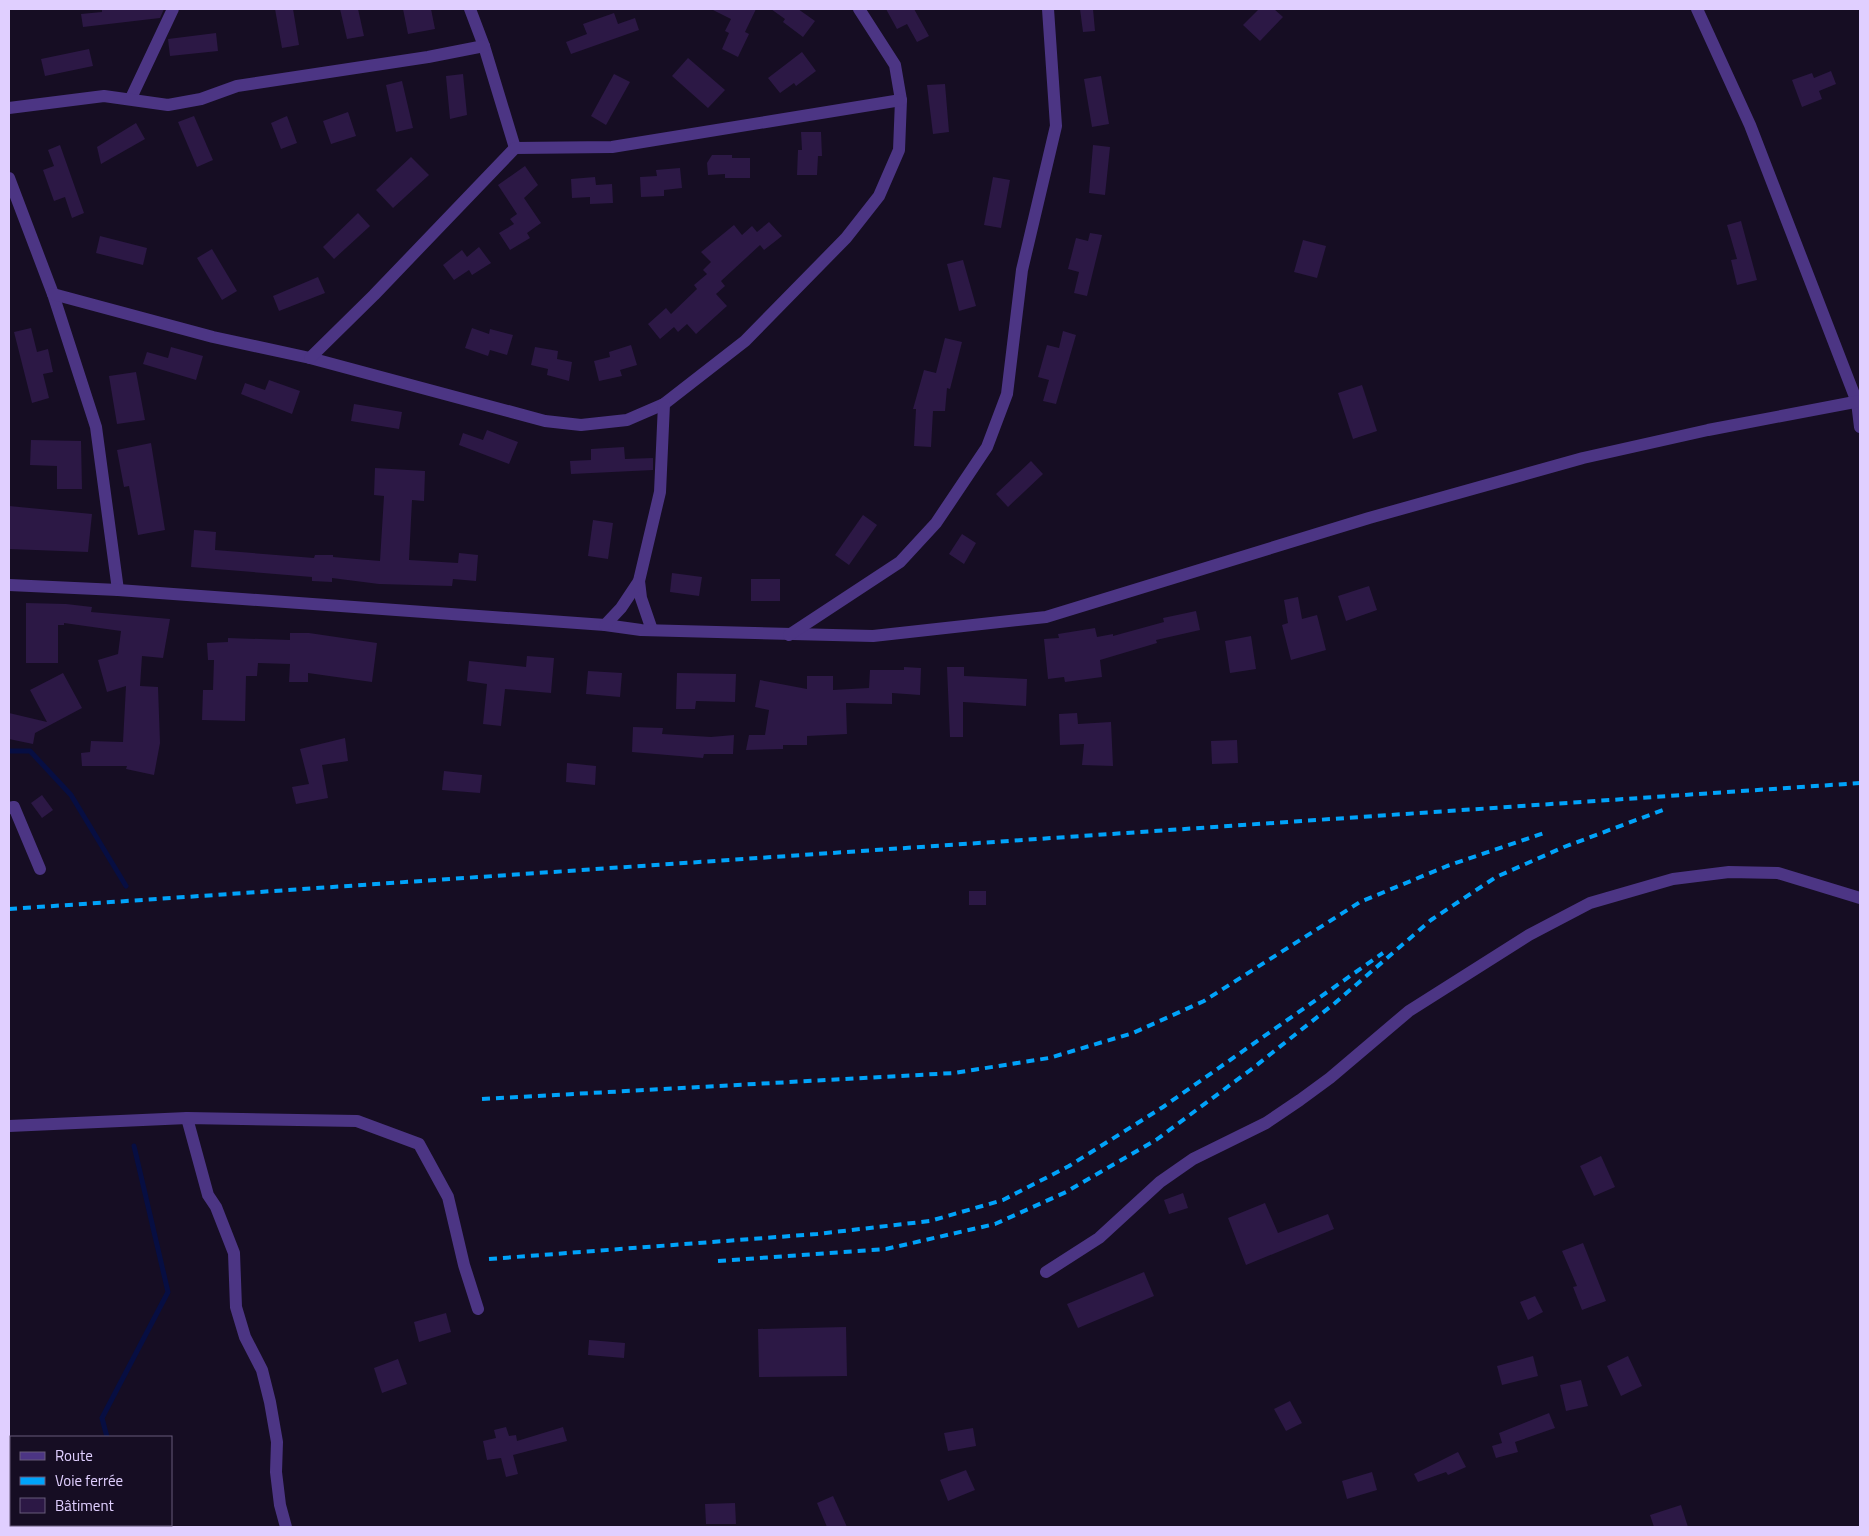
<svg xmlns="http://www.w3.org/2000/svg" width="1869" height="1536" font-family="'Titillium Web',sans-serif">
	<rect width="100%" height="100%" fill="#160d23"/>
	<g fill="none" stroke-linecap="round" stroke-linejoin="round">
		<g stroke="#070e42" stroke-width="5">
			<path d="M9,751H30L71,795L126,886"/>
			<path d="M107,1437L102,1418L168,1292L134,1146"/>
			<path d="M130,1525L131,1527"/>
		</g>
	</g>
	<g fill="#2c1845">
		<path d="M102,9H164L160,18L83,27L81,14L102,12Z"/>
		<path d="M275,9H293L299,45L282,48Z"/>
		<path d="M340,9H358L364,36L347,39Z"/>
		<path d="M403,9H431L435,29L408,34Z"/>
		<path d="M711,9H756L745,32L749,34L738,57L722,49L729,33L725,31L731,19Z"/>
		<path d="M771,9H798L815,21L803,37L783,22L785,19Z"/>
		<path d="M886,9H914L929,36L917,42L907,24L897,29Z"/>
		<path d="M1080,9H1093L1095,31L1083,32Z"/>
		<path d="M1259,9H1274L1283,17L1260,41L1243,25Z"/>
		<path d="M614,13L618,24L635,18L639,30L571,54L566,42L587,34L583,24Z"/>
		<path d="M216,33L218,51L170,56L168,39Z"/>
		<path d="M89,49L93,66L45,76L41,59Z"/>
		<path d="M802,52L816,71L796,86L794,83L780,93L768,78Z"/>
		<path d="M688,58L725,90L708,108L672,76Z"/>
		<path d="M1831,71L1836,84L1819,91L1822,99L1802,107L1792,80L1812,73L1814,78Z"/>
		<path d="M463,74L467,115L450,119L446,76Z"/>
		<path d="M614,74L630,82L606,125L591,116Z"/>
		<path d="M1101,76L1109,124L1092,127L1084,79Z"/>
		<path d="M402,81L413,128L396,132L386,85Z"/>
		<path d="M945,84L949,132L933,134L927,85Z"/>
		<path d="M348,112L356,136L331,144L323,121Z"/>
		<path d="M194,116L213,160L197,167L178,122Z"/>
		<path d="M287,116L297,143L281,149L271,123Z"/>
		<path d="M136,123L145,139L101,164L97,147Z"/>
		<path d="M801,132H821L822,156H818L817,175H797L798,150H802Z"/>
		<path d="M60,145L84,213L72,218L65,197L54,201L43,170L54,166L48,150Z"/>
		<path d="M1093,145L1110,147L1105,195L1089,193Z"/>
		<path d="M712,155H732V158H750V178H725V174L708,175L707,163Z"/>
		<path d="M411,157L429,175L393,208L376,190Z"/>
		<path d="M525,166L538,185L524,198L541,223L527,233L530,238L510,250L499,233L514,224L510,219L517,214L498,185Z"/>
		<path d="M680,168L682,188L664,190V196L641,197L640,177L657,176L656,170Z"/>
		<path d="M595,177L596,185L612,184L613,203L590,204V197L572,198L571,179Z"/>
		<path d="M993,177L1010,180L1001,228L984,225Z"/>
		<path d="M358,213L370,226L334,259L323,247Z"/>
		<path d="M1741,221L1757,280L1737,285L1731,260L1737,259L1727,225Z"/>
		<path d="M769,222L782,236L764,250L760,245L721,281L725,286L716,294L727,306L696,334L687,324L678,332L674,327L660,339L648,324L666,308L671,314L697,289L694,285L707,274L703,270L711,262L701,252L734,225L742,235L752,226L757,232Z"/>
		<path d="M1090,233L1102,235L1087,296L1074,293L1079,272L1068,269L1076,238L1088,241Z"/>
		<path d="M100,236L147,248L143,265L96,253Z"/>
		<path d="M1303,240L1326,246L1317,278L1294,272Z"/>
		<path d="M479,247L491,263L472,275L469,270L454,280L443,265L462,250L467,257Z"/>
		<path d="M212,249L237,291L222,300L197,258Z"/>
		<path d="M963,260L976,306L959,311L947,264Z"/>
		<path d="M318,277L325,293L279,311L273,296Z"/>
		<path d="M31,328L37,352L48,349L53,372L43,374L49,398L32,403L14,332Z"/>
		<path d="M472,328L489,334L490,329L513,335L507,355L490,350L488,356L465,348Z"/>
		<path d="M1063,331L1076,335L1056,404L1043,401L1049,380L1038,377L1047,345L1059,348Z"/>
		<path d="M945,338L962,342L950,389L947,388L945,411H933L931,447L914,446L916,409H913L924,370L936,373Z"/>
		<path d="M631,345L637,365L620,370L622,376L599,381L594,361L610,357L609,352Z"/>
		<path d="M171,347L203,356L196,380L143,364L147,352L168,358Z"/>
		<path d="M535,347L558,351L557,359L572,362L569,381L547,375L548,369L531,365Z"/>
		<path d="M136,372L145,420L117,424L109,376Z"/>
		<path d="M269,380L300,391L292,414L241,394L245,383L265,390Z"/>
		<path d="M1362,385L1377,431L1353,439L1338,393Z"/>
		<path d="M354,404L402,412L399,429L351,421Z"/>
		<path d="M487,430L518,442L509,464L459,445L463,433L483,440Z"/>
		<path d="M31,440L81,441L82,489H57V466L30,465Z"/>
		<path d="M151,443L165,530L138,535L129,486L124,487L117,450Z"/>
		<path d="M624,447L625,459L653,458V470L571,474L570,461L591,460V449Z"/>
		<path d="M1031,461L1043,474L1008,507L996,494Z"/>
		<path d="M375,468L425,471L424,501L412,500L409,560L458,563L459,553L478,555L476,581L453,579L452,586L379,584L332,578V582L312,581V577L191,567L194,530L216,532L215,550L314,558L315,555H333V557L380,561L384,496L374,495Z"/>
		<path d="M9,506L92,514L88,552L9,549Z"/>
		<path d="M863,515L877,525L849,565L835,555Z"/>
		<path d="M593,520L613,523L608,559L588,556Z"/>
		<path d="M962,534L976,543L964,564L949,554Z"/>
		<path d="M672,573L702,577L699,596L670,592Z"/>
		<rect x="751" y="579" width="29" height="22"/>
		<path d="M1369,586L1377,610L1346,621L1338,596Z"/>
		<path d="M1298,597L1302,619L1317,615L1326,650L1291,660L1282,625L1288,623L1284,600Z"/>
		<path d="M26,603L66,604L92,607L91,612L170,619L163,658L142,656L140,686L158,687L160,743L154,775L126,769L127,766H82L81,753L90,752L91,741L123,742L126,686L107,692L98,660L118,654L121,631L64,623V625H58V663H26Z"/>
		<path d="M1196,611L1200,630L1156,640L1157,643L1100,660L1102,677L1065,682L1064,677L1048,679L1044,639L1059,638L1058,634L1095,628L1097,637L1113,634V636L1164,622L1163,618Z"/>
		<path d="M290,633H309L377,643L372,682L308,673V682H289L290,664L258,663L257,676H246L245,721L202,720L203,690H213L214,660H208L207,643L228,642V638L290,640Z"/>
		<path d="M1251,636L1256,669L1230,673L1225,641Z"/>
		<path d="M527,656L554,658L551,693L505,689L501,726L483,724L487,684L467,681L469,661L526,667Z"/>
		<path d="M904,667L921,668L920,695L892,693V704L846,703L847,734L807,736V745H783V749L746,750L749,735H765L769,710L755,707L760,680L807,689V676H833V690L869,688L870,670H904Z"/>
		<path d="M947,667H964V676L1027,679L1026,706L963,702V737H950Z"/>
		<path d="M588,671L622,673L620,697L586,694Z"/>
		<path d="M63,673L82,708L35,733L33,744L9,739V713L47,722L30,690Z"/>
		<path d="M677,673L736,674L735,702L696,701L695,709H676Z"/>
		<path d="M1077,713L1078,724L1111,722L1113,766L1082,765L1084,744L1060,745L1059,714Z"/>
		<path d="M633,727L663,728L662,734L711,737L734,735L733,754H704L703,758L632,752Z"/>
		<path d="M345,738L348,761L322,765L328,798L296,804L292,787L309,784L300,749Z"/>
		<path d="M1237,740L1238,763L1212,764L1211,741Z"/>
		<path d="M567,763L596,766L595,785L566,782Z"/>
		<path d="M444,771L482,775L480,793L442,790Z"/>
		<path d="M42,795L53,810L42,818L31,803Z"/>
		<rect x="969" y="891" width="17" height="14"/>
		<path d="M1601,1156L1615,1187L1594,1196L1580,1166Z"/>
		<path d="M1183,1193L1188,1208L1169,1214L1164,1200Z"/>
		<path d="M1265,1203L1278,1233L1328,1214L1334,1229L1246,1265L1228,1218Z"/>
		<path d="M1583,1243L1606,1301L1582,1310L1573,1287L1577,1286L1562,1251Z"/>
		<path d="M1144,1272L1154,1296L1078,1328L1067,1304Z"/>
		<path d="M1535,1296L1543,1312L1528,1320L1520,1302Z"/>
		<path d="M446,1313L451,1332L419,1342L414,1322Z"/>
		<path d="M846,1327L847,1376L759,1377L758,1329Z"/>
		<path d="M589,1340L625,1343L624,1358L588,1355Z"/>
		<path d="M1533,1356L1538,1376L1502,1385L1497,1366Z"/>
		<path d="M1628,1356L1642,1386L1621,1396L1607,1366Z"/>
		<path d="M398,1359L407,1384L382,1393L374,1368Z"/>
		<path d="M1581,1380L1588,1406L1566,1411L1560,1385Z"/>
		<path d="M1290,1401L1302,1423L1286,1431L1274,1409Z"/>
		<path d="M1549,1413L1555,1428L1515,1442L1518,1452L1496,1458L1492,1446L1502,1443L1499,1433Z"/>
		<path d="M506,1427L509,1436L516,1435L517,1441L563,1427L567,1441L513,1455L518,1474L506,1477L501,1458L487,1460L483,1441L496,1438L494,1430Z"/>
		<path d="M973,1428L976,1446L948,1451L944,1433Z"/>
		<path d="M1458,1452L1466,1467L1448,1475L1446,1472L1418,1482L1414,1474Z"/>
		<path d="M966,1470L975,1490L948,1501L940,1480Z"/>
		<path d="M1372,1472L1377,1490L1347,1499L1342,1481Z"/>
		<path d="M833,1496L847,1527H827L817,1503Z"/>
		<path d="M735,1503L736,1524H706L705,1504Z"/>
		<path d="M1681,1505L1688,1527H1654L1650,1515Z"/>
	</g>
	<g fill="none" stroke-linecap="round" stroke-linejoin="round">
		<g stroke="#4c3584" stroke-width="12">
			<path d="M470,9L484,46L515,148"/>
			<path d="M1697,9L1750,125L1857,402L1860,427"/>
			<path d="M131,98L173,9"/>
			<path d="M9,108L104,96L168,105L201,99L237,86L428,57L484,46"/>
			<path d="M9,178L53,294L96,427L118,590"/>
			<path d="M53,294L213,337L310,358L545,421L581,425L627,420L664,404L745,341L846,238L879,196L899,150L901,100L895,65L859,9"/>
			<path d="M310,358L374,295L515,148L612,147L901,100"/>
			<path d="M639,581L641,598L652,630"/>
			<path d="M9,585L118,590L605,625L641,630L873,636L1046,617L1369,518L1583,458L1708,430L1860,401"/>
			<path d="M605,625L621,608L639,581L660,492L664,404"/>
			<path d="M789,635L900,562L936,523L987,447L1007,394L1022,270L1056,126L1048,9"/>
			<path d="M9,808L14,807L40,869"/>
			<path d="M187,1118L208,1195L216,1207L234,1253L236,1307L245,1337L262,1370L270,1402L277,1442L276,1472L280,1505L286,1527"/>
			<path d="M9,1126L187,1118L357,1121L419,1144L448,1197L464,1265L478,1309"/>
			<path d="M1046,1272L1099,1238L1160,1182L1193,1159L1266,1123L1300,1100L1330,1078L1409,1011L1529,935L1590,903L1673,879L1729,872L1778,873L1860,898"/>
		</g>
		<g stroke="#00a3fa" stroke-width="4" stroke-dasharray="8 6" stroke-linecap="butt">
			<path d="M9,909L1860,783"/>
			<path d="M482,1099L954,1073L1049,1058L1133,1033L1204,1001L1360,902L1447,866L1547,832"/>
			<path d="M489,1259L817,1234L930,1221L1003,1200L1069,1166L1163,1107L1383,953"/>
			<path d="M718,1261L886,1249L995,1224L1066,1192L1156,1140L1253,1068L1335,1003L1431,920L1496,877L1564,847L1663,810"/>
		</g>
	</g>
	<rect width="1869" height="1536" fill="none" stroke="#e0cfff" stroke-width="20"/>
	<rect x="10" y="1436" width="162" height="90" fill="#160d23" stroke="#675b7b"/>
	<rect x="20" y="1452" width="25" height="8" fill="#4c3584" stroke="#675b7b"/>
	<text x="55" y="1461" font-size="15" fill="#e0cfff">Route</text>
	<rect x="20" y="1477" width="25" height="8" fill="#00a3fa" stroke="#675b7b"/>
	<text x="55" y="1486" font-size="15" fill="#e0cfff">Voie ferrée</text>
	<rect x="20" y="1498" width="25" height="15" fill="#2c1845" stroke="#675b7b"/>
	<text x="55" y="1511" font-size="15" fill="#e0cfff">Bâtiment</text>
</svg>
